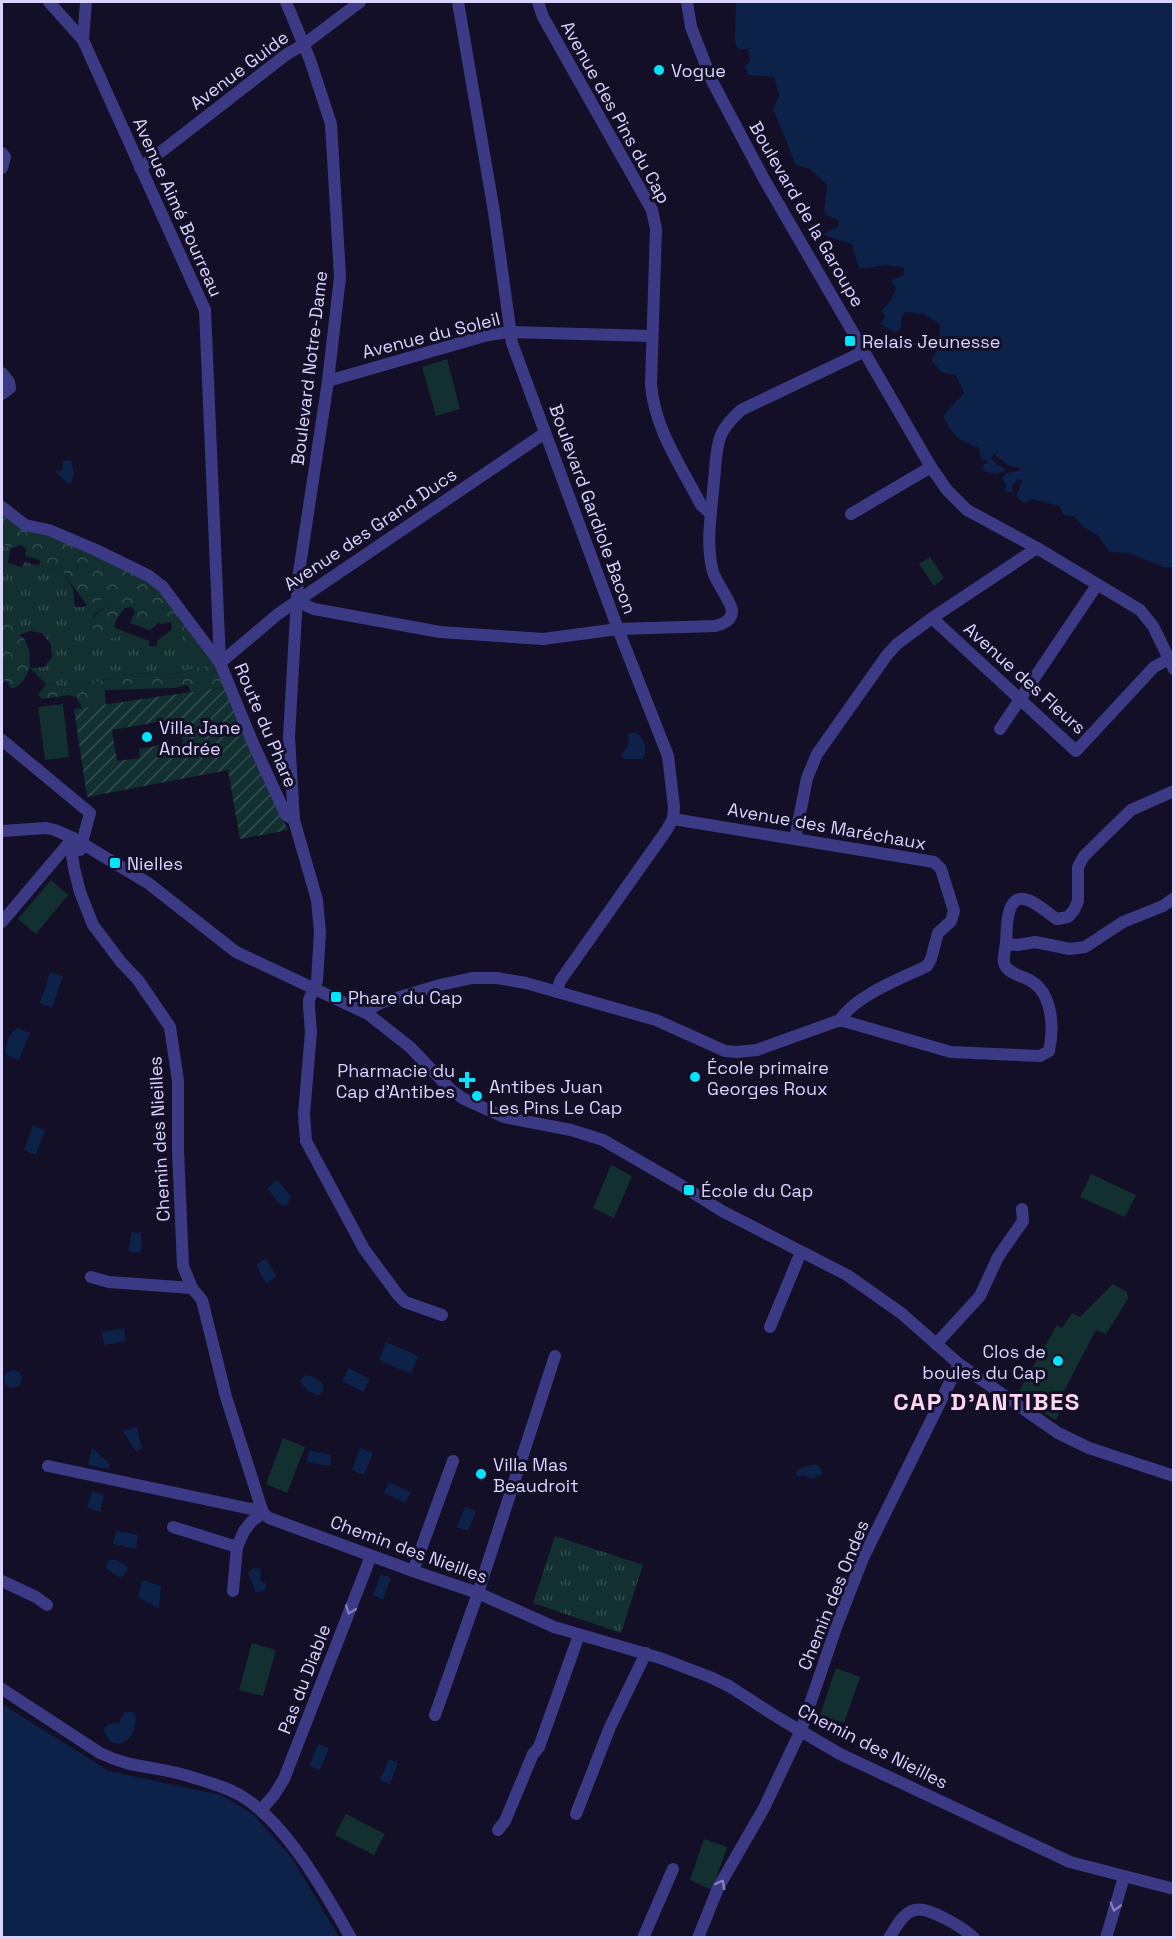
<svg xmlns="http://www.w3.org/2000/svg" width="1175" height="1939" font-family="'Space Grotesk',sans-serif">
	<defs>
		<pattern id="grass-tufts" width="24" height="20" patternUnits="userSpaceOnUse" patternTransform="scale(1.5)"><rect width="24" height="20" fill="#12302f"/><path d="M3 7l-1-3M5 7V3M7 7l1-3M15 17l-1-3M17 17v-4M19 17l1-3" fill="none" stroke="#344d4e"/></pattern>
		<pattern id="forest-crowns" width="20" height="18" patternUnits="userSpaceOnUse" patternTransform="scale(1.5)"><rect width="20" height="18" fill="#12302f"/><path d="M2 6a3 3 0 1 1 6 0M12 15a3 3 0 1 1 6 0" fill="none" stroke="#344d4e"/></pattern>
		<pattern id="garden-furrows" width="10" height="10" patternUnits="userSpaceOnUse" patternTransform="scale(1.5)"><rect width="10" height="10" fill="#12302f"/><path d="M-1 1l2-2M0 10L10 0M9 11l2-2" fill="none" stroke="#344d4e"/></pattern>
	</defs>
	<rect width="100%" height="100%" fill="#130f26"/>
	<g fill="url(#grass-tufts)">
		<path d="M4,545L10,548L8,563L22,567L24,562L63,572L73,589L75,607H83L103,599L107,603L105,607L93,615L95,633L112,639L118,636L120,630L149,641V646H157V641L176,626L207,666L166,675L153,673L133,674L67,688L56,685L46,684L30,668L44,667L52,657L51,644L42,633L30,631L19,635L2,617V546Z"/>
		<path d="M555,1536L643,1565L621,1633L533,1603Z"/>
	</g>
	<g fill="url(#forest-crowns)">
		<path d="M2,507L25,525L149,576L220,663L225,687L191,692L187,685L174,688L105,690L106,705L82,708L77,698L69,695L42,699L38,695L46,684L56,685L67,688L133,674L153,673L167,675L206,666L176,627L172,630L171,622L161,624L159,622L150,630L130,623L135,612L132,607L125,608L117,618L114,627L120,630L118,636L112,640L95,633L90,624C95,611 103,612 107,603L103,599L87,606C79,593 71,585 63,572L39,566L40,560L25,556L26,549L21,545L10,548L5,545L2,546Z"/>
		<path d="M2,617L25,640L29,650L30,668L23,681L15,688H11L5,680L2,684Z"/>
	</g>
	<path fill="url(#garden-furrows)" fill-rule="evenodd" d="M225,687L243,733L288,830L240,839L228,770L87,797L74,709ZM179,718L184,750L163,754L161,745L139,749L140,758L117,761L112,730Z"/>
	<g fill="#12302f">
		<path d="M447,359L460,409L436,416L422,367Z"/>
		<path d="M930,557L944,578L934,586L919,564Z"/>
		<path d="M63,704L69,757L45,760L38,707Z"/>
		<path d="M51,880L68,895L36,934L18,919Z"/>
		<path d="M611,1165L632,1176L614,1218L593,1208Z"/>
		<path d="M1091,1174L1136,1195L1125,1217L1080,1197Z"/>
		<path d="M1113,1284L1127,1292L1128,1299L1106,1334L1096,1330L1055,1408L1061,1412L1055,1420L1017,1395L1057,1325L1062,1328L1072,1313L1080,1317Z"/>
		<path d="M283,1438L305,1447L287,1493L266,1484Z"/>
		<path d="M252,1643L276,1650L263,1696L239,1690Z"/>
		<path d="M836,1668L860,1677L844,1723L820,1715Z"/>
		<path d="M346,1814L385,1834L374,1855L335,1835Z"/>
		<path d="M704,1839L727,1847L712,1890L690,1880Z"/>
	</g>
	<g fill="#0c2248">
		<path d="M736,2H1173V567H1163L1129,553L1110,552L1097,535L1082,526L1074,516L1064,515L1059,506L1033,499L1024,503L1016,496L1022,481L1018,479L1012,486L1013,492H1010L1005,490L1006,485L1002,478L1006,473L1019,471L1020,468L1008,465L994,454L991,459L998,465L1006,469C999,476 991,474 983,470V465L988,462C980,456 981,460 979,448C959,441 952,435 943,416L964,393L956,375L942,373L931,360L939,347L940,324L923,314L905,312L901,319L902,326L896,333L880,324L885,318L882,310L890,302L896,289L891,281L904,275V268L887,265L859,269L852,244L823,235L826,232L838,227L839,221L824,214L827,185L810,169L796,165L773,109L779,96L774,77L748,75L745,66L750,61L748,49H738L735,42Z"/>
		<path d="M71,460L74,473L72,482L68,484L55,471L63,470V461Z"/>
		<path d="M637,732C644,741 648,747 643,759H624L621,756L629,744L628,734Z"/>
		<path d="M50,972L63,976L52,1008L40,1003Z"/>
		<path d="M18,1028L30,1033L19,1060L5,1054C8,1043 6,1035 18,1028Z"/>
		<path d="M33,1125L45,1130L36,1155L24,1150Z"/>
		<path d="M277,1180L291,1196L287,1205H280L267,1188Z"/>
		<path d="M132,1232L141,1233L142,1249L138,1253L128,1251Z"/>
		<path d="M266,1258L277,1277L266,1283L256,1265Z"/>
		<path d="M124,1328L126,1341L104,1345L102,1332Z"/>
		<path d="M386,1342L418,1356L411,1374L379,1360Z"/>
		<path d="M349,1368L370,1379L363,1392L342,1381Z"/>
		<circle cx="13" cy="1379" r="9"/>
		<path d="M305,1375C314,1376 320,1379 324,1387L322,1393L317,1395L307,1390L300,1381Z"/>
		<path d="M137,1427L142,1449L136,1451L123,1431Z"/>
		<path d="M92,1448L110,1464L109,1469L88,1465Z"/>
		<path d="M360,1448L373,1453L364,1475L352,1470Z"/>
		<path d="M309,1450L331,1455L330,1466L307,1462Z"/>
		<path d="M811,1465H818L823,1474L812,1479L803,1475L797,1477L796,1474L798,1469Z"/>
		<path d="M389,1482L411,1492L405,1503L384,1493Z"/>
		<path d="M92,1491L104,1495L100,1512L87,1508Z"/>
		<path d="M465,1507L476,1511L468,1531L457,1527Z"/>
		<path d="M116,1531L138,1535L136,1549L113,1544Z"/>
		<path d="M110,1560H116L128,1567L127,1571L121,1578L107,1569L106,1564Z"/>
		<path d="M258,1568L261,1571L260,1581L266,1583L265,1591L256,1592L248,1573L253,1569Z"/>
		<path d="M381,1574L391,1578L383,1600L373,1595Z"/>
		<path d="M142,1580L161,1586L159,1609L138,1597Z"/>
		<path d="M2,1704L109,1771L221,1795L253,1814L292,1858L339,1937H2Z"/>
		<path d="M128,1711L135,1714C140,1740 111,1757 104,1730C107,1723 111,1724 119,1723L123,1714Z"/>
		<path d="M318,1744L329,1748L320,1770L309,1766Z"/>
		<path d="M389,1759L398,1763L390,1784L380,1780Z"/>
	</g>
	<g fill="none" stroke-linecap="round" stroke-linejoin="round">
		<g stroke="#3d3a85" stroke-width="12">
			<path d="M49,2L83,40L205,310L220,663"/>
			<path d="M286,2L310,60L331,124L340,277L328,381L298,579L289,737L294,820L317,900L320,932L317,981L309,1000V1007L311,1032L304,1114L306,1141L364,1249L398,1295L405,1302L442,1315"/>
			<path d="M458,2L494,212L512,343L618,629L668,756L674,807L673,819L666,831L560,981L557,992"/>
			<path d="M538,2L543,17L652,210L656,229L651,384C654,428 681,466 701,505L710,513"/>
			<path d="M687,2L691,27L712,81L764,179L931,467L947,490L967,510L1037,548L1140,610L1153,626L1174,669"/>
			<path d="M83,40L86,2"/>
			<path d="M2,153L5,157L2,168"/>
			<path d="M140,168L287,54L303,45L360,2"/>
			<path d="M2,373L9,382L10,388L2,394"/>
			<path d="M328,381L488,335L510,332L652,336"/>
			<path d="M2,507L25,525L49,530L96,550L149,576L163,587L220,663L252,741L286,815L294,820"/>
			<path d="M851,514L931,467"/>
			<path d="M296,601L314,609L440,632L543,639L618,629L716,626C724,623 731,621 732,612C733,605 716,582 713,572C705,542 712,510 714,480C716,466 715,449 721,435C725,425 733,418 741,410L865,351"/>
			<path d="M932,618L1076,751L1154,667L1169,659"/>
			<path d="M220,663L278,614L545,433"/>
			<path d="M1000,729L1097,585"/>
			<path d="M2,740L90,813L80,850"/>
			<path d="M673,819L934,862L941,869L954,911L951,921L938,933L931,959L927,966C900,979 856,995 840,1020"/>
			<path d="M2,831L46,828L55,830L73,838L148,883L236,952L368,1014L410,1047L452,1091L464,1099L504,1117L571,1130L603,1140L679,1184L722,1211L847,1275L901,1313L959,1364L1058,1433L1089,1448L1174,1476"/>
			<path d="M73,838L71,848L74,868L80,892L93,925L121,962L138,980L170,1027L178,1081V1151L183,1266L192,1288L202,1300L226,1397L263,1513L269,1518L413,1571L478,1593L554,1627L660,1658L710,1677L729,1686L777,1717L840,1754L1070,1862L1174,1889"/>
			<path d="M795,839L807,778L817,754L887,655L897,644L932,618L1037,548"/>
			<path d="M2,922L73,838"/>
			<path d="M1006,944C1007,930 1005,891 1028,900C1039,904 1047,913 1057,919L1068,917L1074,910L1078,901V867L1084,856L1131,810L1174,791"/>
			<path d="M368,1014L373,1007L383,1002L440,985L472,978H497L526,983L656,1020L725,1051L737,1052L757,1050L840,1020L951,1052L1040,1056L1049,1051C1054,1029 1053,994 1031,981C1023,976 1007,974 1004,963C1003,958 1005,949 1006,944L1018,945L1035,942L1070,949L1085,947L1123,922L1163,906L1174,898"/>
			<path d="M91,1277L109,1282L192,1288"/>
			<path d="M770,1327L801,1252"/>
			<path d="M936,1344L980,1296L998,1257L1023,1221L1022,1209"/>
			<path d="M48,1466L251,1509L260,1508"/>
			<path d="M173,1527L237,1547L244,1531L252,1521L263,1513"/>
			<path d="M413,1571L453,1461"/>
			<path d="M2,1581L36,1597L47,1605"/>
			<path d="M233,1591L237,1547"/>
			<path d="M2,1689L100,1753C132,1769 157,1766 188,1776C207,1782 227,1787 243,1797C287,1824 325,1893 351,1938"/>
			<path d="M435,1715L478,1593L555,1356"/>
			<path d="M261,1810L274,1795L284,1779L371,1556"/>
			<path d="M576,1814L610,1727L646,1653"/>
			<path d="M498,1830L505,1821L533,1754L539,1747L579,1635"/>
			<path d="M643,1938L673,1869"/>
			<path d="M698,1938L718,1888L764,1808L801,1730L837,1625L863,1558L959,1364"/>
			<path d="M889,1938C895,1929 903,1912 915,1910C928,1906 964,1928 974,1938"/>
			<path d="M1106,1938L1124,1877"/>
		</g>
	</g>
	<defs><path id="oneway-chevron" d="M-2-3.5L2.5 0L-2 3.5" fill="none" stroke-width="1.6" stroke-linecap="round" stroke-linejoin="round" transform="scale(1.5)"/></defs>
	<g stroke="#837fbc">
		<use href="#oneway-chevron" transform="translate(350 1610) rotate(111)"/>
		<use href="#oneway-chevron" transform="translate(721 1884) rotate(-62)"/>
		<use href="#oneway-chevron" transform="translate(1115 1907) rotate(106)"/>
	</g>
	<g fill="#00e5ff" stroke="#130f26" stroke-width="2">
		<circle cx="659" cy="70" r="6"/>
		<rect x="844" y="335" width="12" height="12" rx="3"/>
		<circle cx="147" cy="737" r="6"/>
		<rect x="109" y="857" width="12" height="12" rx="3"/>
		<rect x="330" y="991" width="12" height="12" rx="3"/>
		<circle cx="695" cy="1077" r="6"/>
		<path d="M464 1071h6v6h6v6h-6v6h-6v-6h-6v-6h6z"/>
		<circle cx="477" cy="1096" r="6"/>
		<rect x="683" y="1184" width="12" height="12" rx="3"/>
		<circle cx="1058" cy="1361" r="6"/>
		<circle cx="481" cy="1474" r="6"/>
	</g>
	<g text-anchor="middle" dominant-baseline="central" stroke-width="6" stroke-linejoin="round" paint-order="stroke">
		<g font-size="18" fill="#d9d4ff" stroke="#130f26">
			<text transform="translate(239 70) rotate(-37)">Avenue Guide</text>
			<text transform="translate(616 112) rotate(61)">Avenue des Pins du Cap</text>
			<text transform="translate(178 207) rotate(66)">Avenue Aimé Bourreau</text>
			<text transform="translate(807 214) rotate(60)">Boulevard de la Garoupe</text>
			<text transform="translate(431 335) rotate(-14)">Avenue du Soleil</text>
			<text transform="translate(309 368) rotate(-83)">Boulevard Notre-Dame</text>
			<text transform="translate(593 509) rotate(70)">Boulevard Gardiole Bacon</text>
			<text transform="translate(370 529) rotate(-34)">Avenue des Grand Ducs</text>
			<text transform="translate(1025 678) rotate(42)">Avenue des Fleurs</text>
			<text transform="translate(266 725) rotate(67)">Route du Phare</text>
			<text transform="translate(827 826) rotate(10)">Avenue des Maréchaux</text>
			<text transform="translate(159 1139) rotate(-93)">Chemin des Nieilles</text>
			<text transform="translate(409 1549) rotate(20)">Chemin des Nieilles</text>
			<text transform="translate(833 1595) rotate(-68)">Chemin des Ondes</text>
			<text transform="translate(304 1679) rotate(-69)">Pas du Diable</text>
			<text transform="translate(873 1746) rotate(27)">Chemin des Nieilles</text>
		</g>
		<g font-size="18" fill="#d9d4ff" stroke="#130f26" text-anchor="start">
			<text x="671" y="70">Vogue</text>
			<text x="862" y="341">Relais Jeunesse</text>
			<text x="159" y="727">Villa Jane<tspan x="159" dy="21">Andrée</tspan></text>
			<text x="127" y="863">Nielles</text>
			<text x="348" y="997">Phare du Cap</text>
			<text x="707" y="1067">École primaire<tspan x="707" dy="21">Georges Roux</tspan></text>
			<text x="455" y="1070" text-anchor="end">Pharmacie du<tspan x="455" dy="21">Cap d'Antibes</tspan></text>
			<text x="489" y="1086">Antibes Juan<tspan x="489" dy="21">Les Pins Le Cap</tspan></text>
			<text x="701" y="1190">École du Cap</text>
			<text x="1046" y="1351" text-anchor="end">Clos de<tspan x="1046" dy="21">boules du Cap</tspan></text>
			<text x="493" y="1464">Villa Mas<tspan x="493" dy="21">Beaudroit</tspan></text>
		</g>
		<g font-size="24" font-weight="bold" letter-spacing="1.5" fill="#ffd6f0" stroke="#130f26">
			<text x="987" y="1401">CAP D'ANTIBES</text>
		</g>
	</g>
	<rect width="1175" height="1939" fill="none" stroke="#d9d4ff" stroke-width="6"/>
</svg>
